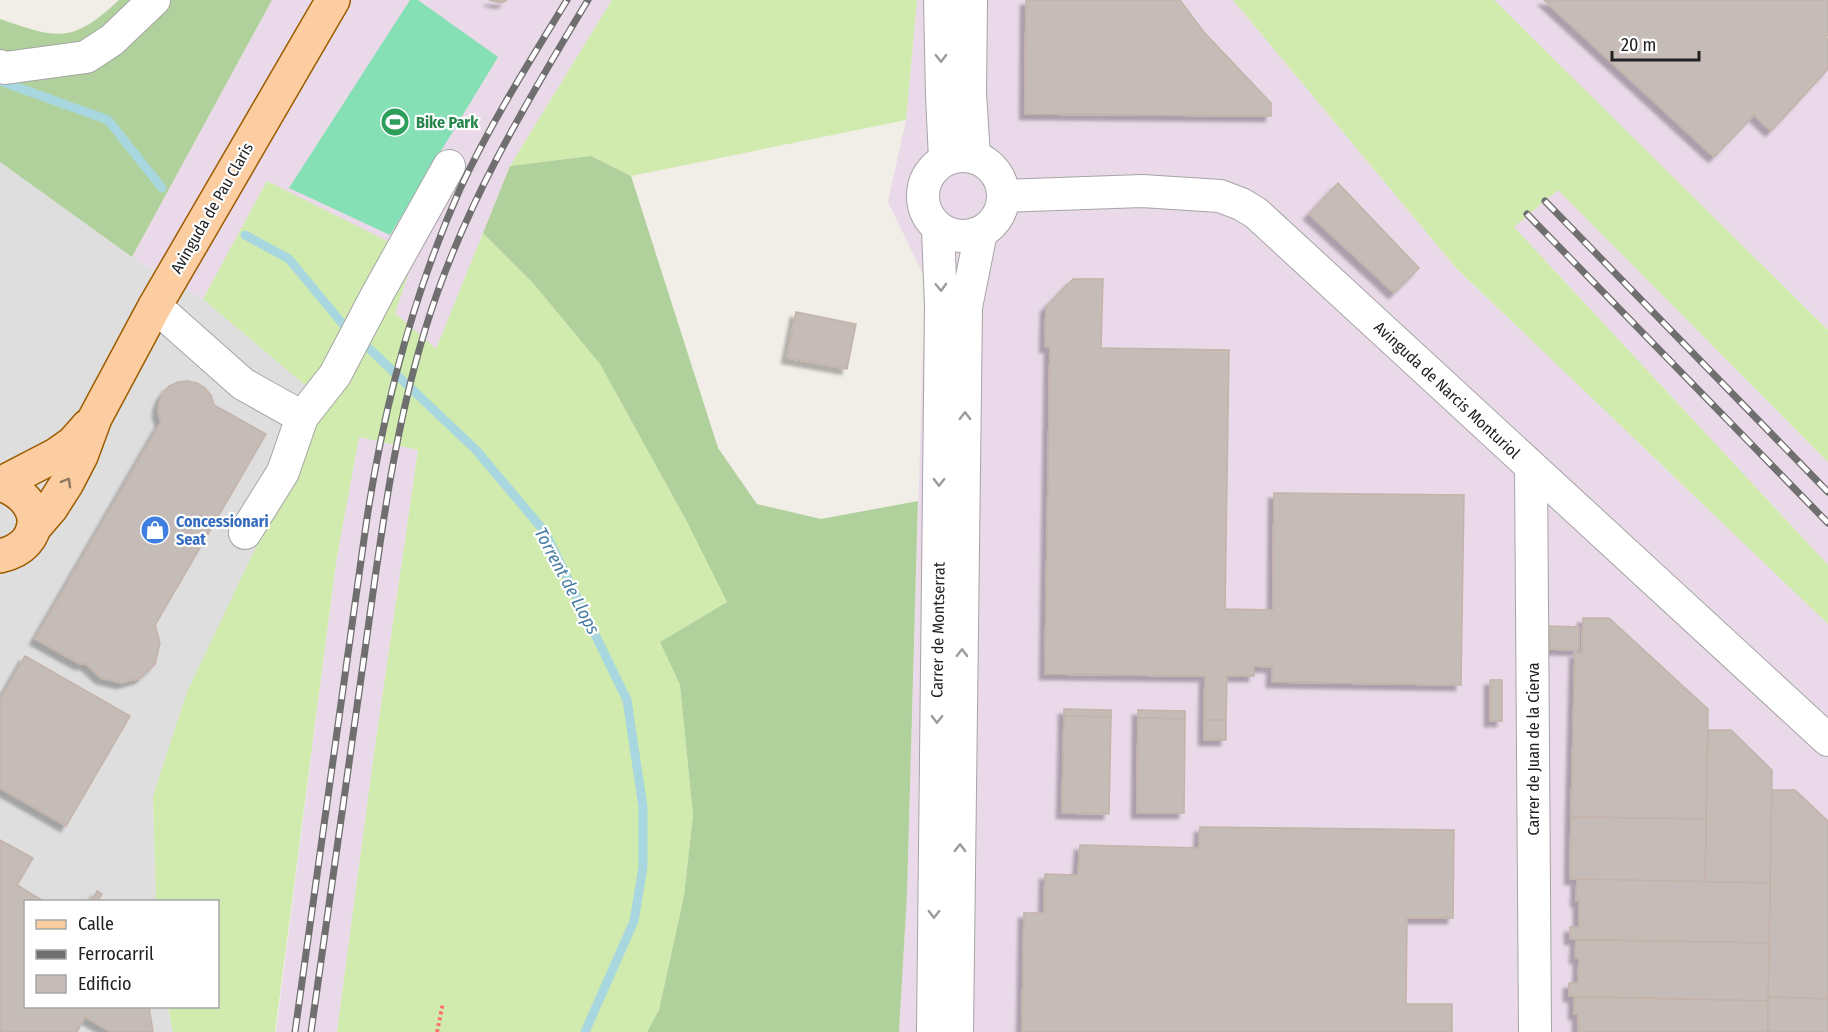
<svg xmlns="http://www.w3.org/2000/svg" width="1828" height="1032" font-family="'Fira Sans Condensed',sans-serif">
	<defs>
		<filter id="shadow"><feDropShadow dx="-5.5" dy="5.5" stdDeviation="1.5" flood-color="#0004"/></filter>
	</defs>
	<rect width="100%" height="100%" fill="#f1ede7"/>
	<path fill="#dfdede" d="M0,162L132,257L203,299L326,402L153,796L156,901L26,902V1006L168,1007L173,1032H0Z"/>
	<g fill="#ead9e9">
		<path d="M272,0H612L510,166L436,350L395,313L267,181L203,299L132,257Z"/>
		<path d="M917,0H1233L1457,269L1828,624V1032H899L907,894L925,278L888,202L906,120Z"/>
		<path d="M1494,0H1828V330L1787,291Z"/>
		<path d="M1558,190L1828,462V565L1514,227Z"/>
		<path d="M359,437L418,450L372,768L337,1032H276L336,562Z"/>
	</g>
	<g fill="#d1ebae">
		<path d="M612,0H917L906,120L631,176L591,156L510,166Z"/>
		<path d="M1233,0H1494L1828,330V462L1558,190L1514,227L1828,565V624L1457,269Z"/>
		<path d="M267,181L415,255L395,313L436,349L483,233L533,283L600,364L686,520L727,602L660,642L680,685L693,815L684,896L659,1010L647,1032H337L372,768L418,450L359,437L336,562L275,1032H173L168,1007L218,1006V902L156,901L153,796L187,692L325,402L203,299Z"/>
	</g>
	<g fill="#b0d19c">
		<path d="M119,0H272L132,257L0,162V19C58,39 72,44 119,0Z"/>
		<path d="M591,156L631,176L718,448L757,504L821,519L918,501L907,894L899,1032H647L659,1010L684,896L693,815L680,685L660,642L727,602L686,520L600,364L533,283L483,233L510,166Z"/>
	</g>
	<path fill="#86e0b5" d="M410,0H418L498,57L390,235L289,188Z"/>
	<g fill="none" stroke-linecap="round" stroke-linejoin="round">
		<g stroke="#a8d7df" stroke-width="9">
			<path d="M0,81L108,120L162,188"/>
			<path d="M245,235L289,259L341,322L476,450L545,532L627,700L643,807V867L634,921L585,1032"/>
		</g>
	</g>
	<g fill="#c6bcb7" stroke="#c3b3a9" stroke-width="1.5" filter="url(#shadow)">
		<path d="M489,0H507L501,3Z"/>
		<path d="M1026,0H1180L1203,31L1271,103V116L1025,114Z"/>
		<path d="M1544,0H1828V35L1826,37L1828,40V69L1771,131L1754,115L1714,157Z"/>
		<path d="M1338,183L1419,268L1394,293L1309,214Z"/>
		<path d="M1073,279H1103L1101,348L1229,350L1225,609L1273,610L1274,493L1464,495L1461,685L1272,682V667L1254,666V676H1227L1226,720H1204L1205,676L1045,674L1050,347H1045L1046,307Z"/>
		<path d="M796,312L856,324L847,369L787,358Z"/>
		<path d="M187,381L197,383L205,388L211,395L214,405L266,434L155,625L160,643L155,664L140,678L122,683L101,678L86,664H80L35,639L161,422L158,412L159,403L163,394L169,386L178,382Z"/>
		<path d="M1583,618H1609L1708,709L1706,819L1571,817L1575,653H1582Z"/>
		<path d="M1550,626L1579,627V650L1550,649Z"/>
		<path d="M25,656L130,716L66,826L0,788V700Z"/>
		<rect x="1490" y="680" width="12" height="41"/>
		<path d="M1064,709L1111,710V717L1064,716Z"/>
		<path d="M1138,710L1185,711V719L1138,718Z"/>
		<path d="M1064,716L1111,717L1109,814L1062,813Z"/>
		<path d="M1138,718L1185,719L1184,813H1137Z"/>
		<rect x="1204" y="720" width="22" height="20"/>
		<path d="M1708,730H1731L1772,770L1770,883L1705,882Z"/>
		<path d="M1772,790H1795L1828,821V999L1768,997Z"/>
		<path d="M1571,817L1706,819L1705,882L1570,879Z"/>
		<path d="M1200,827L1454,830L1453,918H1407L1406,1004H1452V1032H1022L1024,913H1044L1045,874L1078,875L1080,845L1199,848Z"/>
		<path d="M0,840L33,858L17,885L45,902H26V1006H149L153,1032H111L85,1017L77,1032H0Z"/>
		<path d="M1577,879L1770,883L1769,943L1570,939V927H1579V901H1576Z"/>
		<path d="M97,891L102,894L97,902H91Z"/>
		<path d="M1576,940L1769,943L1768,1001L1569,996V983H1578L1579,958H1575Z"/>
		<path d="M1574,997L1768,1001V1032H1578V1014H1574Z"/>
		<path d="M1768,997L1828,999V1032H1768Z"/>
	</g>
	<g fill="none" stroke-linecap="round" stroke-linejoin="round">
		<g stroke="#a5a5a5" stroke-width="34">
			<g id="minor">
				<path d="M940,0L942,95L945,159"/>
				<path d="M971,0L970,93L974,157"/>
				<path d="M0,66L5,68L86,57L112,40L154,0"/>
				<circle cx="963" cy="196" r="40"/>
				<path d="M1004,196L1142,191L1220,196L1241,204L1256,213L1828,740"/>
				<path d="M155,306L243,384L302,417L335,375L378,293L449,166"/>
				<path d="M1531,467L1535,1032"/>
				<path d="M245,533L283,472L302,417"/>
				<path d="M933,1032L941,306L938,229"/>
				<path d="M957,1032L966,307L981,232"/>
			</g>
		</g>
		<g stroke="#9e5c00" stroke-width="36">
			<g id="major">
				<path d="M0,484L56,455L73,443L88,426"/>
				<path d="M0,484C44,498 47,545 0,556"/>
				<path d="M33,529L51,508L67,483L81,456L95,418L155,306L333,0"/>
			</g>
		</g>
		<path stroke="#fb716f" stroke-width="4" stroke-dasharray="3 3" stroke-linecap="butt" d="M437,1032L443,1003"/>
		<use href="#minor" stroke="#fff" stroke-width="32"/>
		<use href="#major" stroke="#fccda1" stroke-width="33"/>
		<g stroke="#6f6f6f" stroke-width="7">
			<g id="rail">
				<path d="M1545,201L1828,492"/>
				<path d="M1527,214L1828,523"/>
				<path d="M295,1032L366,525C383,409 412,297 460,189C490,124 530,61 567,0"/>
				<path d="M311,1032C329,905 347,777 365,650C380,543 393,434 425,330C461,211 524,106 588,0"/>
			</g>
		</g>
		<use href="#rail" stroke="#fff" stroke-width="4.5" stroke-dasharray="14" stroke-linecap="butt"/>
	</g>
	<defs><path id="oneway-chevron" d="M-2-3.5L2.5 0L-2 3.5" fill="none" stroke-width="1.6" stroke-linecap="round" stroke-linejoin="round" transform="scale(1.5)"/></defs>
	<g stroke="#9b9b9b">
		<use href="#oneway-chevron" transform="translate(941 58) rotate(89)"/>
		<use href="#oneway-chevron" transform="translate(941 287) rotate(88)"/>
		<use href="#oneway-chevron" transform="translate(965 416) rotate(-89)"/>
		<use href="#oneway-chevron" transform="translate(939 482) rotate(91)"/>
		<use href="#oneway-chevron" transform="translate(962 653) rotate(-89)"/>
		<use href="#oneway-chevron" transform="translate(937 719) rotate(91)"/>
		<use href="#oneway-chevron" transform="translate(960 848) rotate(-89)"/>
		<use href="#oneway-chevron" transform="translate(934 914) rotate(91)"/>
	</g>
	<use stroke="#8e7761" href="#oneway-chevron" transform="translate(67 482) rotate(-60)"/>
	<defs>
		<g id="stadium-disc" transform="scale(1.5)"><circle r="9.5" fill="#2e9e5b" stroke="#fff"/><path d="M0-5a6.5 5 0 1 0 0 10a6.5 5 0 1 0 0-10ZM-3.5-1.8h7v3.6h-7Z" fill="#fff"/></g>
		<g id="shop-disc" transform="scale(1.5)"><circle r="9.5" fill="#3f7fe0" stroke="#fff"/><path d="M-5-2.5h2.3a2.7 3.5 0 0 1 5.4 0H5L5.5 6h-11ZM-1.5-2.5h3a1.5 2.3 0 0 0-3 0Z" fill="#fff"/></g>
	</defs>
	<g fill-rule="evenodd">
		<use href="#stadium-disc" x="395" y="122"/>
		<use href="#shop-disc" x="155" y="530"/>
	</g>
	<g text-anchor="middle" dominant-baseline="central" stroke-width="4.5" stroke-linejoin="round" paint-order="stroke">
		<g font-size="16" font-weight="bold" fill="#27864d" stroke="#fff" text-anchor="start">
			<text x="416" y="122">Bike Park</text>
		</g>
		<g font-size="16" fill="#212121" stroke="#fff">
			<text transform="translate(212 208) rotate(-60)">Avinguda de Pau Claris</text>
			<text transform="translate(1447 390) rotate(43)">Avinguda de Narcis Monturiol</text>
			<text transform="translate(938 630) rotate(-89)">Carrer de Montserrat</text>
			<text transform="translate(1533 749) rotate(-90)">Carrer de Juan de la Cierva</text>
		</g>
		<g font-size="16" font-weight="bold" fill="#366cbe" stroke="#fff" text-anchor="start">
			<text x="176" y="521">Concessionari<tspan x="176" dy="18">Seat</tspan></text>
		</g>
		<g font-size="18" font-style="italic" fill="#457ca2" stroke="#fff">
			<text transform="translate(567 581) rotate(62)">Torrent de Llops</text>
		</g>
	</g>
	<rect x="24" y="900" width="195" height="108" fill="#ffffff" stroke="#a6a6a6" stroke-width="1.5"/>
	<rect x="36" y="920" width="30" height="9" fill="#fccda1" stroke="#a6a6a6" stroke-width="1.5"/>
	<text x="78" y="930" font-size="18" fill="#212121">Calle</text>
	<rect x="36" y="950" width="30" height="9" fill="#6f6f6f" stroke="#a6a6a6" stroke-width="1.5"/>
	<text x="78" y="960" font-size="18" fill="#212121">Ferrocarril</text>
	<rect x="36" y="975" width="30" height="18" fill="#c6bcb7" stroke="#a6a6a6" stroke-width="1.5"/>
	<text x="78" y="990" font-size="18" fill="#212121">Edificio</text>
	<path d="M1612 51v9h87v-9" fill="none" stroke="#212121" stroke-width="3"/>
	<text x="1621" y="51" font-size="18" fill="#212121" stroke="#ffffff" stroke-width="4.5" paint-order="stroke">20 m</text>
</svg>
